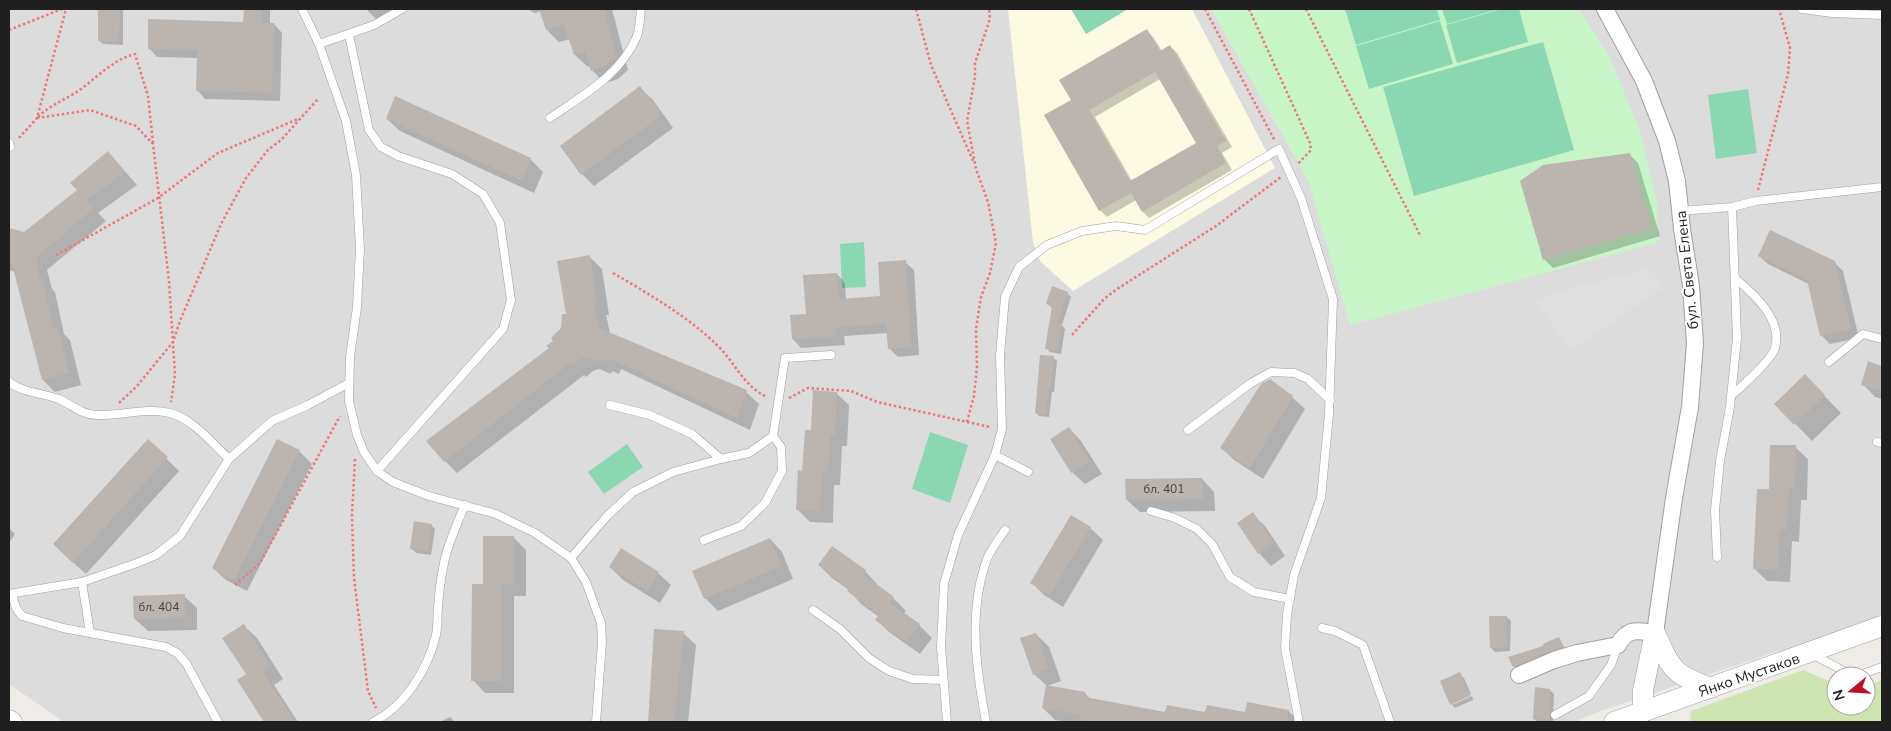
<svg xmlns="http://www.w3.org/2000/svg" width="1891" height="731" font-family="'Nunito Sans',sans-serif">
	<rect width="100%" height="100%" fill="#efebe6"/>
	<path fill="#dddcdc" d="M9,9H1882V616L1598,712L1575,722H64L9,684Z"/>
	<path fill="#fcfae2" d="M1008,9H1192L1275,168L1073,291L1040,261L1033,242Z"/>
	<path fill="#cfe5b1" d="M1803,670L1836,684V706H1866V686L1882,680V722H1690L1691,711Z"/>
	<path fill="#c8f5c7" d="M1211,9H1579L1610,58L1640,131L1657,203V243L1350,325L1308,180Z"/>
	<g fill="#8bd7b2">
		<path d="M1071,9H1128L1086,34Z"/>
		<path d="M1345,9H1437L1440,20L1356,45Z"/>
		<path d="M1442,9H1499L1447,24Z"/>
		<path d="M1502,9H1519L1528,42L1457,63L1446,25Z"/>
		<path d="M1440,21L1453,64L1369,89L1356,46Z"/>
		<path d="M1543,42L1574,150L1414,196L1383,87Z"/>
		<path d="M1748,89L1757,153L1716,159L1708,95Z"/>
		<path d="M864,242L866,287L842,288L840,244Z"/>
		<path d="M930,432L968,445L950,503L912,489Z"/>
		<path d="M627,444L643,467L604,494L588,472Z"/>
	</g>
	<path fill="#dfdfdf" d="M1650,268L1663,288L1570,351L1537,303L1554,292Z"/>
	<g fill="#0003" fill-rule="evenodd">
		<path d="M100,9H123V45L103,44L99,40Z"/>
		<path d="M245,9H270V24H274L282,33L280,101L205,99L197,90L198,58L157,57L149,48L150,20L244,55Z"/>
		<path d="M366,9H394L396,13L379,22Z"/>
		<path d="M527,9H612L628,70L618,79L605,83L592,70L591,66L588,67L575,55L570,39L559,42L547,30L541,11L535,13Z"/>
		<path d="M1147,31L1153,37L1162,51L1170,46L1177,53L1232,147L1222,153L1232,170L1149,218L1143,212L1136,200L1107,217L1100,210L1046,116L1072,100ZM1160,79L1197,144L1132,181L1095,117Z"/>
		<path d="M640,88L653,100L673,128L594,186L582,174Z"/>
		<path d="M387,119L530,159L543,172L534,193L400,131Z"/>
		<path d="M108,152L137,185L98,213L106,221L47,270L52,289L55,292L64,334L70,340L81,385L55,392L43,380L15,272L9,270V229L24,234L79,190Z"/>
		<path d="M1629,154L1638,163L1660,236L1553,268L1545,260L1521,181Z"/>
		<path d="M589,256L602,269L609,315H606L610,333L746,392L759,404L750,430L621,369L619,374L612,371L611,374L599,369L593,371L586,377L584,375L457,473L445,461L550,349L562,328Z"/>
		<path d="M1759,256L1834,262L1843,271L1859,338L1830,344L1822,336L1809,284L1768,264Z"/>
		<path d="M905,262L914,270L919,355L898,357L889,348L888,333L844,336L845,345L801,348L793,339L807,316L837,274L845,283L846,300L881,298Z"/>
		<path d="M1067,293L1071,297L1062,325L1065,329L1061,354L1050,352L1046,348L1052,308L1048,304Z"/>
		<path d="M1054,358L1057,361L1054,392H1052L1049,417L1039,416L1036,413Z"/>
		<path d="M1869,363L1882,367V399L1875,397L1863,384Z"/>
		<path d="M1805,376L1841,413L1812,441L1776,404Z"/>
		<path d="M836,393L849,405L847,446H842L840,485H834L833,523L810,522L797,509L812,432Z"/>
		<path d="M1292,397L1305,409L1263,479L1234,460L1222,448Z"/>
		<path d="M1069,428L1081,441L1102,474L1085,484L1072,472Z"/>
		<path d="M148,441L179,471L86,574L67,557Z"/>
		<path d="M1795,447L1808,459L1807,500H1801L1799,542L1792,541L1790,582L1767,581L1755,569L1770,490Z"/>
		<path d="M299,451L312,464L247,591L226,580L213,568Z"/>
		<path d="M1202,479L1214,492L1215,511L1140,512L1127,500Z"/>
		<path d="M1252,514L1265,526L1285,556L1271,566L1259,553Z"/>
		<path d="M431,525L435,529L431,555L416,553L412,549Z"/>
		<path d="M9,528L15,534L9,543Z"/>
		<path d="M1090,528L1103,540L1063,607L1044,595L1032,583Z"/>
		<path d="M514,538L526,550V596H514V693H485L473,680L484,586Z"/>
		<path d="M770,539L782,552L793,579L718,611L705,598Z"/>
		<path d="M819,565L865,571L877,584L876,586L893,598L906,611L903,614L919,625L932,638L920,654L889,632L877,620L879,617L861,604L849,590L832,578Z"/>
		<path d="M610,567L658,573L671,585L660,603L623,580Z"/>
		<path d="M184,596L197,608V630L148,631L135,619Z"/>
		<path d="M1507,617L1511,621L1510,651L1495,652L1491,648Z"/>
		<path d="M244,626L257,638L283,679L274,685L298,722H266L239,681L248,675Z"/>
		<path d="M655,631L683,633L696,645L688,722H649Z"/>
		<path d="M1036,634L1049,647L1061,681L1047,686L1034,674Z"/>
		<path d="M1558,638L1567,651L1518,671L1514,666Z"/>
		<path d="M1460,674L1464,678L1471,694L1451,703Z"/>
		<path d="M1550,690L1554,694L1553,722H1538L1534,719Z"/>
		<path d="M1085,693L1091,700L1166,713L1246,714L1288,711L1300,722H1066L1055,720L1043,708Z"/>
		<path d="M1472,696L1473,700L1455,708L1452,705Z"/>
		<path d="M450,717L455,722H440Z"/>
	</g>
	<g fill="#bcb4af" fill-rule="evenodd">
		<path d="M98,9H120L119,41H98Z"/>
		<path d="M244,9H262V23H274L272,93L196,91L197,50L148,49V19L243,22Z"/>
		<path d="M539,9H604L616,57L605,66L591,71L585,52L574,55L564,24L546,30Z"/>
		<path d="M1147,29L1160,51L1170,45L1226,141L1217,146L1226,163L1142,212L1131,193L1099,211L1044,115L1071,100L1059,80ZM1155,72L1196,143L1130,181L1089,110Z"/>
		<path d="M640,86L662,115L581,175L560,146Z"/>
		<path d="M395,96L531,158L522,181L386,119Z"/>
		<path d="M108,151L125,172L87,200L94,208L36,258L40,279H43L53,328L58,327L69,373L42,380L12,264L9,263V228L24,232L77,190L70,183Z"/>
		<path d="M1630,153L1652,228L1543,260L1520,181L1543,165Z"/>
		<path d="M1770,230L1835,261L1851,329L1820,336L1807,280L1758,256Z"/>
		<path d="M590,255L597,303H594L599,328L747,390L737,418L608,358L606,362L599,360L598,362L585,358L580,359L573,365L570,363L444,462L426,441L549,348L546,346L553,341L551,338L561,328L562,314H566L557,261Z"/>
		<path d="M906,260L911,347L888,349L886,324L836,327L837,337L792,339L790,315L806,314L803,275L837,273L839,299L880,296L878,262Z"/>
		<path d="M1052,286L1068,292L1058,323L1062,324L1057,351L1045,349L1052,306L1046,304Z"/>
		<path d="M1040,355L1054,356L1051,389H1049L1046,415L1035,413Z"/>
		<path d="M1868,361L1882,366V391L1861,385Z"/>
		<path d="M1805,374L1825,395L1794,425L1774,404Z"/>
		<path d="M1270,379L1293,396L1250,468L1220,448L1261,384Z"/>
		<path d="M813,390L837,392L835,434H830L828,473H822L820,511L796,510L798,470L802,471L805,430H811Z"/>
		<path d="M1069,427L1090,461L1071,473L1050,439Z"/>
		<path d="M148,439L168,457L73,563L53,544Z"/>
		<path d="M277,439L300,450L234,580L212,568Z"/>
		<path d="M1770,445H1796L1795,488H1789L1787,530L1780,529L1778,570L1753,569L1757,489H1769Z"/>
		<path d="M1202,478L1203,499L1126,500L1125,479Z"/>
		<path d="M1253,512L1274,543L1258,554L1237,523Z"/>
		<path d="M1071,515L1091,527L1050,595L1030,583Z"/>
		<path d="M414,521L432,524L428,552L410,549Z"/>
		<path d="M483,536H514V584H502V681H471L472,584H483Z"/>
		<path d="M770,538L782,566L704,599L692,571Z"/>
		<path d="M832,546L866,570L863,574L894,597L890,603L920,624L907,643L875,620L879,615L847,591L849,588L818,565Z"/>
		<path d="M621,548L659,572L647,591L609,567Z"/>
		<path d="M185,594V618L134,619L133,596Z"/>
		<path d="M1489,616H1507L1506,647L1490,648Z"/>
		<path d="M244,624L271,666L263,672L295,722H264L237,680L246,674L222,638Z"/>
		<path d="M654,629L684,631L674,722H648Z"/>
		<path d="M1036,633L1049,669L1033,675L1020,638Z"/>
		<path d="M1559,637L1564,647L1513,667L1508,657L1543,646V644Z"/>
		<path d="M1460,672L1470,696L1450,705L1440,681Z"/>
		<path d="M1046,685L1085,692V697L1165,712L1167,705L1205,712L1207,705L1245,712L1247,702L1289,710L1287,722H1098L1079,719L1080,715L1042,708Z"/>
		<path d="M1535,687L1550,689V720L1533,719Z"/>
	</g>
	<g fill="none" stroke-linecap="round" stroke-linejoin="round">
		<g stroke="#a0a0a0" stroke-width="9">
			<g id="service">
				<path d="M302,9L319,44L346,121L356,175L360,249L357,307L350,357L349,401L357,435L364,452L377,471L393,482L429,496L496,514L535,533L571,558L586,582L601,623L602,642L596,722"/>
				<path d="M1802,9L1832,13L1882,15"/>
				<path d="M349,35L369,130L381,147L398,156L452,174L483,194L500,223L511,300L503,329L377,471"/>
				<path d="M319,44L374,25L402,9"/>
				<path d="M550,118C583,95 621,75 637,36C640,28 640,17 641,9"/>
				<path d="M9,143L10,147"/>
				<path d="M1680,211L1732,207L1756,201L1882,187"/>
				<path d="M1829,362L1863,334L1882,339"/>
				<path d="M9,382C23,393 43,393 59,399C72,405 82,415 97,415C121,416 146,407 170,413C193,419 212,443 229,459L272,421L308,405L349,383"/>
				<path d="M1731,396C1741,387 1772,360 1775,348C1783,320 1755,295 1736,279"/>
				<path d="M610,405L650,415L692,434L721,459"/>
				<path d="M1188,430L1251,383L1271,372L1294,373L1308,379L1330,400"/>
				<path d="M1877,442L1882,443"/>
				<path d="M995,455L1028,472"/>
				<path d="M1151,511L1175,518L1197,529L1212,544L1230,577L1254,592L1290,599"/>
				<path d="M704,540L741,526L765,503L782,471L781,447L773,436"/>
				<path d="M1717,557L1715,510L1720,461L1730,407L1737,338L1732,207"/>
				<path d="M571,558L607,516L633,492L673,472L721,459L749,453L773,436L785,358L831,355"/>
				<path d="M82,582L90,633"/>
				<path d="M9,594L82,582L137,563L156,555L180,536L229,459"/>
				<path d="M12,594L16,608L22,616L63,628L166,647L177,653L186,663L218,722"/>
				<path d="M813,610L840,629L869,658L889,671L913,679L943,680"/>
				<path d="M1322,628L1335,631L1363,645L1390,722"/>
				<path d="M1812,654L1853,676"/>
				<path d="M1857,676L1882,667"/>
				<path d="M1555,715L1589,696L1611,665L1618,645"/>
				<path d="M373,722C405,706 428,669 436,635C438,626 437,617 438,608C439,593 441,577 444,563C448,543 457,524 465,505"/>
				<path d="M947,722L941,647L944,584L958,535L995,455L1002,429L1000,355L1005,297L1019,267L1047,245L1082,231L1116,226L1145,230L1279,149L1301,198L1333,299L1329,414L1321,498L1294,575L1287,614L1285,648L1299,722"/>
				<path d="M986,722C976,669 968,611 987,559C991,549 999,539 1005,530"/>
			</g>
		</g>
		<g stroke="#a0a0a0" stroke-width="18">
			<path id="minor" d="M1519,675L1554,660L1577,653L1618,645C1628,627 1637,631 1655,633L1674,498L1690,407L1695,343L1691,286L1682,229L1677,181L1667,141L1644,81L1605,9"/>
		</g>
		<g stroke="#a0a0a0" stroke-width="21">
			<g id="tertiary">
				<path d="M1655,633C1671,669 1673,675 1711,688"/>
				<path d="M1643,712V690L1655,633"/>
				<path d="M9,720L12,722"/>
				<path d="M1614,722L1882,626"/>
			</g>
		</g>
		<g stroke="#ee7878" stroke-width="2.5" stroke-dasharray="2.5 2.5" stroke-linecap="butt">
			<path d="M916,9L931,65L974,163"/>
			<path d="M1205,9L1275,141"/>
			<path d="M1249,9L1310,143L1311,150L1297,165"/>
			<path d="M1306,9L1421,237"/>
			<path d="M9,30L62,9"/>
			<path d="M38,117C49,106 62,101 75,93C94,81 111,60 135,54L148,96L153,143"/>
			<path d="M37,118L90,110L136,126L153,144L169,281L175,374L171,402"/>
			<path d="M19,138L37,118L66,9"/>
			<path d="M1758,190L1788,74L1790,48L1779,9"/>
			<path d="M56,255L158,198L218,153L298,119"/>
			<path d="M613,273C649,294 687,316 717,345C735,362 743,386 767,397"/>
			<path d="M1072,335L1104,299L1117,289L1216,226L1281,177"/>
			<path d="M789,398L808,388L851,391L877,402L990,427"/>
			<path d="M119,403L137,386L173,342L180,321L221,224L246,178L268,150L281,140L318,99"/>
			<path d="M967,422L974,396L977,366L976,329L981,297L990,273L996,243L988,202L976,169L967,121L975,77V63L990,19L989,9"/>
			<path d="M355,459L352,515L354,578L368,691L376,708"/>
			<path d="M235,585L260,563L340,416"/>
		</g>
		<use href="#service" stroke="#fff" stroke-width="8"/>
		<use href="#minor" stroke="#fff" stroke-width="16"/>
		<use href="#tertiary" stroke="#fff" stroke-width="20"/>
	</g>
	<g text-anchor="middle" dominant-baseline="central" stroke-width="4" stroke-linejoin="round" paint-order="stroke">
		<g font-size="12" fill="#464443">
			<text x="1164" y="489">бл. 401</text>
			<text x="159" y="607">бл. 404</text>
		</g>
		<g font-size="15" fill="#1f1f1f" stroke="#fff">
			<text transform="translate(1687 270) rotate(-96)">бул. Света Елена</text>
			<text transform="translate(1749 675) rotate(-19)">Янко Мустаков</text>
		</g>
	</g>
	<rect width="1891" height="731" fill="none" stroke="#1f1f1f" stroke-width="20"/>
	<g transform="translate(1851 691) rotate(252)"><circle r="24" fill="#ffffff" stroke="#a5a5a5"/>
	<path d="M0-4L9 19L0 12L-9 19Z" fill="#bd1123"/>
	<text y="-8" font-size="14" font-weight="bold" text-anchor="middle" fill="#1f1f1f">N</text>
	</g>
</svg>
